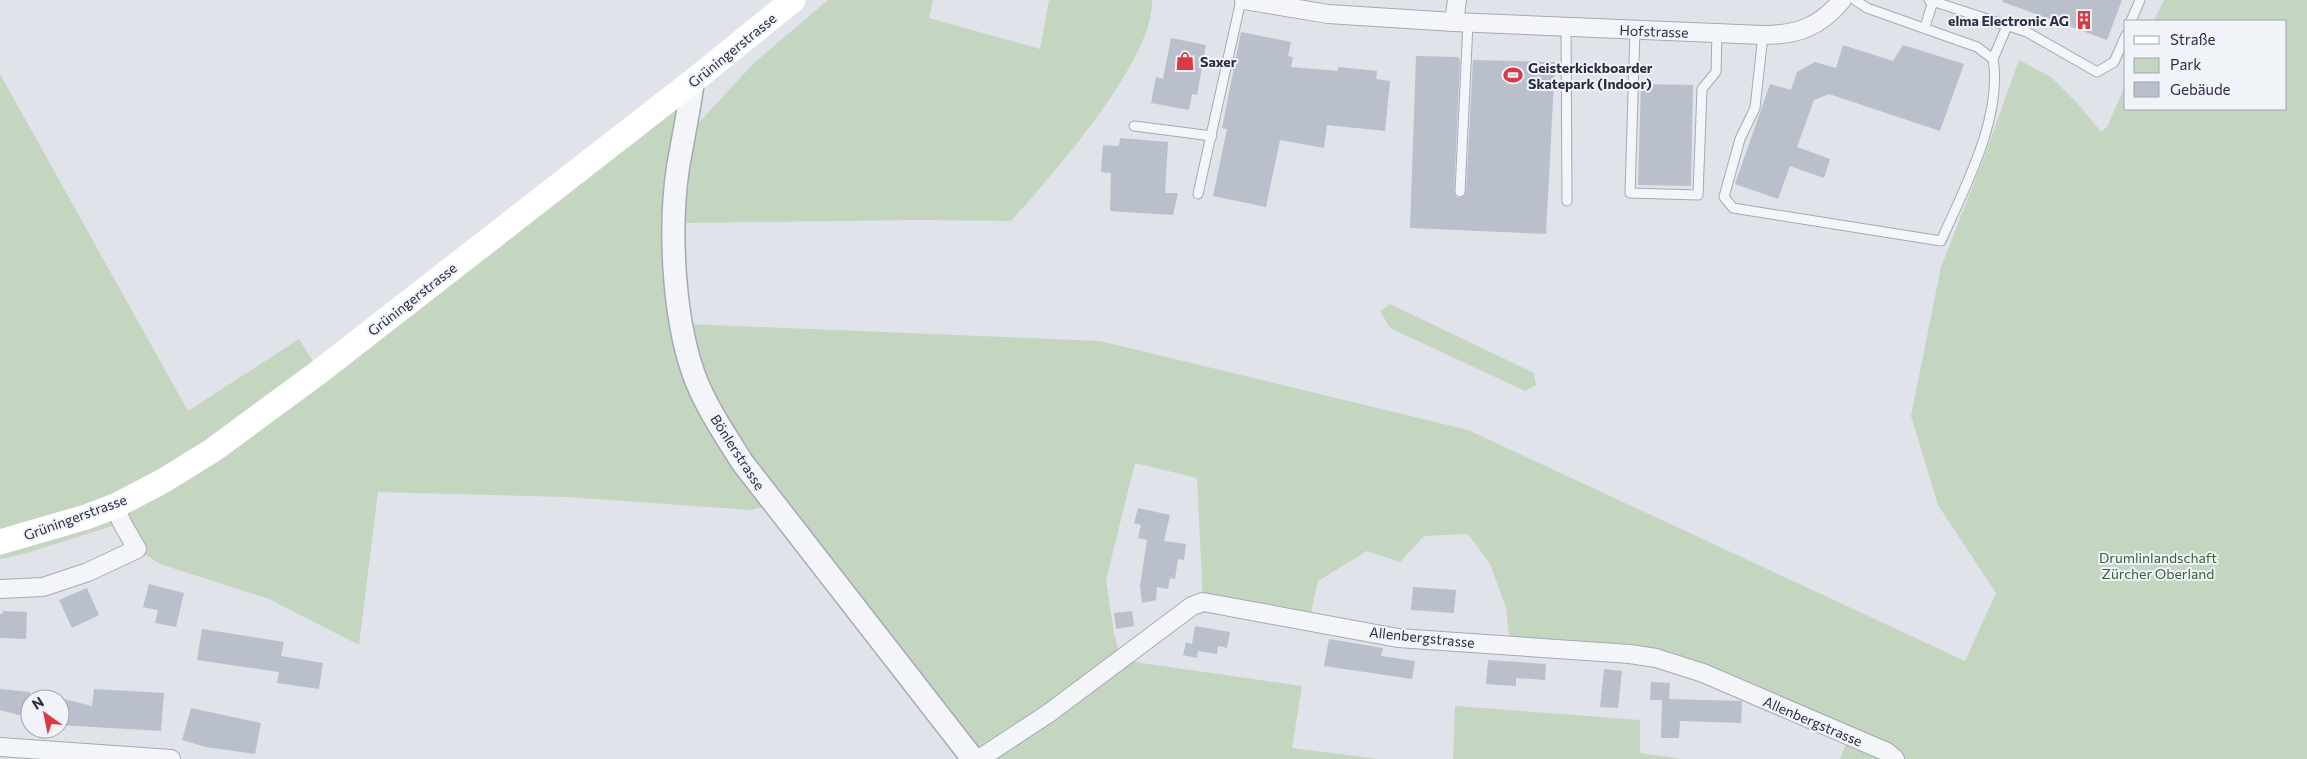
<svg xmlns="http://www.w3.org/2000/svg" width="2307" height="759" font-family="Commissioner,sans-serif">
	<rect width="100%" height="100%" fill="#e0e3ea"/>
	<g fill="#c4d5c0">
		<path d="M828,0H933L929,18L1040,49L1049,0H1152C1155,59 1051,177 1011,221L920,220L682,223L693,129L754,63Z"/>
		<path d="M2164,0H2307V759H1840L1849,737L1656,658L1510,645L1506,608L1490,564L1468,534L1424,536L1400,562L1367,551L1318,581L1309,622L1203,602L1197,478L1135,463L1106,580L1114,633L1121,660L1302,686L1292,748L1379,759H973L773,504L751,510L567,497L378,492L359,645L269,599L160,564L137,549L122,523L27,553L0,559V74L188,411L299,339L319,371L693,81L678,168L687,324L1100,341L1468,430L1965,661L1996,593L1938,505L1911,416L1941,267L1986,152L2019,60L2051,77L2079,105L2101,132L2107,127L2126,84V109H2286V21H2154Z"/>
		<path d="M1390,304L1534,373L1536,385L1525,391L1390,328L1380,311Z"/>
		<path d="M1455,706L1640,720V753L1683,759H1453Z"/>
	</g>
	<g fill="#b9bfcb">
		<path d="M2003,0H2122L2107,40L2003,2Z"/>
		<path d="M1241,32L1291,42L1288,56L1293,57L1291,67L1338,71V67L1377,71L1376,79L1390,81L1385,131L1327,125L1324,148L1280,140L1266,207L1213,196L1227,129L1222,128Z"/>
		<path d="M1171,38L1206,45L1197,95L1192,94L1189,110L1151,103L1156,77L1163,79Z"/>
		<path d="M1843,45L1893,61L1903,45L1964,64L1940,131L1829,94L1814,100L1797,147L1830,159L1824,178L1790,166L1778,199L1735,184L1770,84L1791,90L1797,72L1815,62L1836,68Z"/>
		<path d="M1416,56L1458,57L1460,60L1454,192L1456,197L1460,198L1466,192L1473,60L1555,62L1546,234L1410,228Z"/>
		<path d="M1641,84L1693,85L1691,186L1638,185Z"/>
		<path d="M1120,138L1168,142L1165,193H1178L1173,215L1110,211L1111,173L1101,172L1103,145L1119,146Z"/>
		<path d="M1138,508L1170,515L1164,541L1186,544L1184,560L1178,559L1175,579L1170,578L1168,589L1157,587L1156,600L1142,603L1140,586L1147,540L1138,538L1141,525L1134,523Z"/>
		<path d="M149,584L184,593L176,627L155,623L158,610L143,607Z"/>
		<path d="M1413,587L1456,590L1454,613L1411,610Z"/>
		<path d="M87,588L99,615L72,628L59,600Z"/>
		<path d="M3,611L27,612L26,639L0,638V614H2Z"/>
		<path d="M1132,611L1134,626L1116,629L1114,613Z"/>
		<path d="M1195,626L1230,632L1227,648L1218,646L1217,654L1198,651L1197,658L1183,655L1186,642L1192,644Z"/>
		<path d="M202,629L284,642L281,656L323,663L319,689L277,683L279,672L197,660Z"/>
		<path d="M1329,639L1383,648L1381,656L1415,661L1412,679L1324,666Z"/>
		<path d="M1488,660L1546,664L1545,680L1516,678V686L1486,684Z"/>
		<path d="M1604,669L1622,671L1618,708L1600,707Z"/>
		<path d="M1651,682L1670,683L1669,699L1742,701L1741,723L1680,721L1679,738H1661L1662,700H1650Z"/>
		<path d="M0,689L30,692V718L0,710Z"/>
		<path d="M94,689L164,693L161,731L60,725V698L92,706Z"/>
		<path d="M191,708L261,723L255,754L206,747L182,740Z"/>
	</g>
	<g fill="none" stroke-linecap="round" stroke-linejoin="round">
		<g stroke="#a5a9b5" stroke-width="11">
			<g id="service">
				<path d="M1929,0L2027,32L2097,72L2114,62L2126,35"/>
				<path d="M2131,21L2140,0"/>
				<path d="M1925,27L1933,1"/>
				<path d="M1566,28L1567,201"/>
				<path d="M1635,30L1630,193L1698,195L1702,89L1716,72L1717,33"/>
				<path d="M1763,35L1755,108L1740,139L1724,197L1733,208L1941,241C1964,189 2003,117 1993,59L1977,47L1867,8L1855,0"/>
				<path d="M1993,59L2007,26"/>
				<path d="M1134,126L1212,136"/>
				<path d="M1460,192L1468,23"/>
				<path d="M1198,194L1241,0"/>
			</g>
		</g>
		<g stroke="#a5a9b5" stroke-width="20">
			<g id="minor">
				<path d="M1244,0L1328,14L1454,22L1763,35C1797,35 1820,27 1842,0"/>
				<path d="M1454,22L1457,0"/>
				<path d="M0,589L43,587L88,572L137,549L122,523L115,506"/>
				<path d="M0,747L171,759"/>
				<path d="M979,759L1049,713L1192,606L1203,602L1398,638L1630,654L1656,658L1703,673L1887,752L1895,759"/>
			</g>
		</g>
		<g stroke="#a5a9b5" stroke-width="25">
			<path id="tertiary" d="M693,81C689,110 683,139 678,167C669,227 673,314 693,372C704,404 724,433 742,462L973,759"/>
		</g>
		<use href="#service" stroke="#f3f5f8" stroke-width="9"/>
		<use href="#minor" stroke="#f3f5f8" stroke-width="18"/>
		<use href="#tertiary" stroke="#f3f5f8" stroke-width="22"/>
		<path stroke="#fff" stroke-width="25" d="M0,542L86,517L115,506L163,481L213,450L319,372L693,81L793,0"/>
	</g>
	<defs>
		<g id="building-bare" transform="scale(1.5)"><path d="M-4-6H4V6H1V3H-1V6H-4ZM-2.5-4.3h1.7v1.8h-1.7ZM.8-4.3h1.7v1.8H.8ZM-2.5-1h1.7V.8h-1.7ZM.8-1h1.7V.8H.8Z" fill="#dc3947" stroke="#f0f3f8" stroke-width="2.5" paint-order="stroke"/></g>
		<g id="shop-bare" transform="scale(1.5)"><path d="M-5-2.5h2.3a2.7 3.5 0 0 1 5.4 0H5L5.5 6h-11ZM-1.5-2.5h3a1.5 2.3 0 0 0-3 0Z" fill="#dc3947" stroke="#f0f3f8" stroke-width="2.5" paint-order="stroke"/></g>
		<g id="stadium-bare" transform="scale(1.5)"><path d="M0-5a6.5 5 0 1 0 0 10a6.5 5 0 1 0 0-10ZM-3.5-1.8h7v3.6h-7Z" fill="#dc3947" stroke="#f0f3f8" stroke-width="2.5" paint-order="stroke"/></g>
	</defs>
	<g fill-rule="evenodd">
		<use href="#building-bare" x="2084" y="20"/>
		<use href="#shop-bare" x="1185" y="61"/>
		<use href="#stadium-bare" x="1513" y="75"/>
	</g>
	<g text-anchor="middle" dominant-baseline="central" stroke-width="4" stroke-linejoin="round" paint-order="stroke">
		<g font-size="14" font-weight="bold" fill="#272f44" stroke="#f0f3f8" text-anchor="start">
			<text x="2069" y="20" text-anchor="end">elma Electronic AG</text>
			<text x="1200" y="61">Saxer</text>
			<text x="1528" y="67">Geisterkickboarder<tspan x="1528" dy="16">Skatepark (Indoor)</tspan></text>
		</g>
		<g font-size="14" fill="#272f44" stroke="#f0f3f8">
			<text transform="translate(1654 31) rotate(2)">Hofstrasse</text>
			<text transform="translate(732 50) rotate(-39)">Grüningerstrasse</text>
			<text transform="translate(412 299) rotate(-38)">Grüningerstrasse</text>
			<text transform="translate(738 452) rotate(57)">Bönlerstrasse</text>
			<text transform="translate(75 517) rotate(-20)">Grüningerstrasse</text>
			<text transform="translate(1422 637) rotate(6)">Allenbergstrasse</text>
			<text transform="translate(1813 721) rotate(23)">Allenbergstrasse</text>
		</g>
		<g font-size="14" fill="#386133" stroke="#f0f3f8">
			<text x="2158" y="557">Drumlinlandschaft<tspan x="2158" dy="16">Zürcher Oberland</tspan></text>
		</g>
	</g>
	<rect x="2124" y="20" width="162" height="90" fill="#f0f3f8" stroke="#a0a5b0"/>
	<rect x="2134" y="36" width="25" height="8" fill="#ffffff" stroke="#a0a5b0"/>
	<text x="2170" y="45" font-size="15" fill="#272f44">Straße</text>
	<rect x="2134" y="58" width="25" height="15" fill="#c4d5c0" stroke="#a0a5b0"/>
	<text x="2170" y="70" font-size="15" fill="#272f44">Park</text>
	<rect x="2134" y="82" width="25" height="15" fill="#b9bfcb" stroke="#a0a5b0"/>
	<text x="2170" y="95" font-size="15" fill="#272f44">Gebäude</text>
	<g transform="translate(45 714) rotate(327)"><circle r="24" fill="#f0f3f8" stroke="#a0a5b0"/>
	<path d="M0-4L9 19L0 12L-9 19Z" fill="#dc3947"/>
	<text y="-8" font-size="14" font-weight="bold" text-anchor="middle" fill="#272f44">N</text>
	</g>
</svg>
